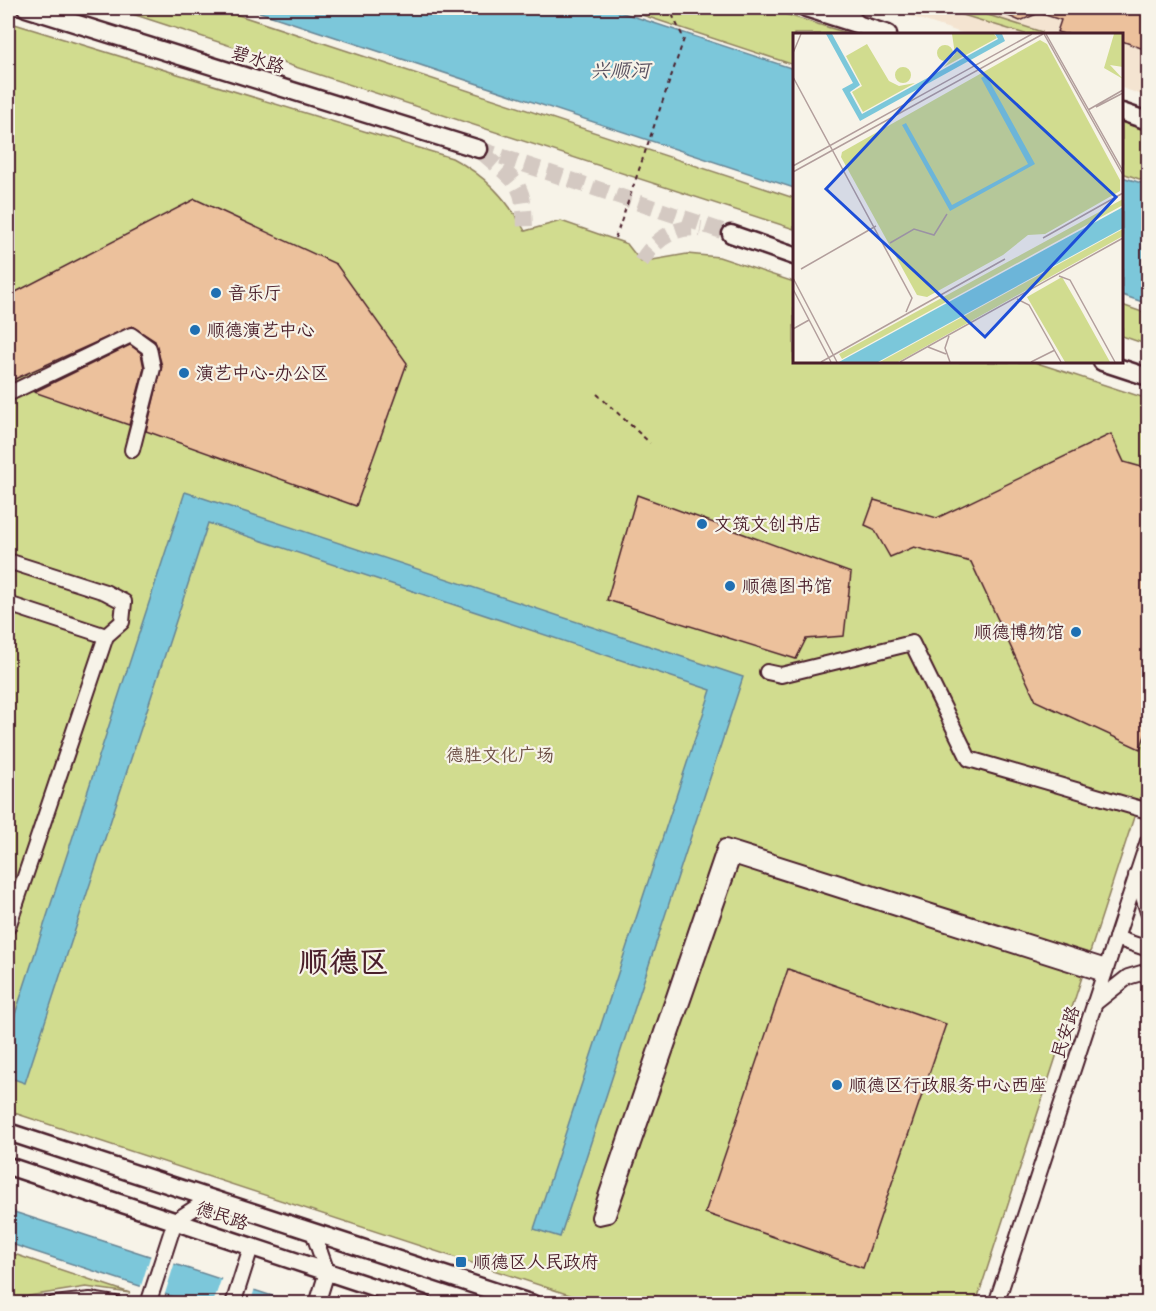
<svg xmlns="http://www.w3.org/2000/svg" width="1156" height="1311" font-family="'Balsamiq Sans','LXGW WenKai TC',sans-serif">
	<rect width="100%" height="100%" fill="#f7f3e8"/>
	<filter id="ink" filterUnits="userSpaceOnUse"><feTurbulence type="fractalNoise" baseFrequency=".0167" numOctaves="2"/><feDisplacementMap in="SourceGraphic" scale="12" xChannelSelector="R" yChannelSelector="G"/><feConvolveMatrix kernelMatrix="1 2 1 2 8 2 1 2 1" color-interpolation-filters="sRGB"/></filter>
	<g filter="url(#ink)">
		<path fill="#f4e4d1" d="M885,8H1148V97L1122,88V34H965Z"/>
		<g fill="#d1dc8f" stroke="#8e7e5d" stroke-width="1.5">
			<path d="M114,8H217L794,198V229Z"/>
			<path d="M621,8H765L850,34H794V65Z"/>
			<path d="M940,8H966L1042,32L1041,34H1025Z"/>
			<path d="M8,22L452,158C485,175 507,199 525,231L561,221L627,244L641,262L687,254L719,257L794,282V362H1034L1148,399V774L976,1303H594L8,1111Z"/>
			<path d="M1122,122L1148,131V182L1122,173Z"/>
			<path d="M1122,305L1148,314V345L1122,336Z"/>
			<path d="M8,1252L130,1293L86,1287L29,1296L16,1303H8Z"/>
		</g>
		<g fill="#7bc7da" stroke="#678494" stroke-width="1.5">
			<path d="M247,8H608L794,69V188Z"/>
			<path d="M1122,177L1148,185V304L1122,295Z"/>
			<path d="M185,492L743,677L560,1237L534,1229L711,690L208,523L25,1083L8,1077V1036Z"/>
			<path d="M8,1210L294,1303H192L8,1243Z"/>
		</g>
		<g fill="#f7f3e8">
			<path d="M151,1254L175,1262L164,1297L140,1289Z"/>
			<path d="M222,1277L255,1288L250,1304L213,1303Z"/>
		</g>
		<g fill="#ecc19c" stroke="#4a1f2b" stroke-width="1.5">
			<path d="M990,8H1149V51L1122,41V34H1064L1057,32L1061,20L1039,13L1020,21Z"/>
			<path d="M195,199L336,264L407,363L356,506L146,431L162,366L155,341L132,326L8,382V296Z"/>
			<path d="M130,345L141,353L144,368L129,425L34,392Z"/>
			<path d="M1111,434L1124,462L1149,469V725L1140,749L1036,701L971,562L914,547L890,557L874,529L865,525L874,500L937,518Z"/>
			<path d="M637,495L851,573L844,636L806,639L796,659L607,600Z"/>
			<path d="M788,969L946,1024L863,1268L705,1213Z"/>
		</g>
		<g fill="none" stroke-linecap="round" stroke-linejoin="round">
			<g stroke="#d4c9c2" stroke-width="16" stroke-dasharray="16 8" stroke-linecap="butt">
				<path d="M479,149L731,234"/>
				<path d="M484,154C519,185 524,182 525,231"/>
				<path d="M641,262C655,240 674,225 701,229"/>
			</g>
			<g stroke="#4a1f2b" stroke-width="18">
				<g id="minor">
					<path d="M844,8L859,24"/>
					<path d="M8,394L131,335L149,348L153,368L132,450"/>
					<path d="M8,561L105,592L124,602L122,622L106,636L8,927"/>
					<path d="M8,604L106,636"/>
					<path d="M767,672L781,675L912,643L969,759L1148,811"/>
					<path d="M1136,875L1148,912"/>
					<path d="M1116,938L1148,949"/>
					<path d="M1104,974L733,856L608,1215L599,1217L725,847L1106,967"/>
					<path d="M1094,1004L1128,977L1148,971"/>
					<path d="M313,1232L327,1272L317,1304"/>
					<path d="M54,1304L90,1300L115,1304"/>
					<path d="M148,1304L175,1221L201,1204L214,1200"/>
					<path d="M233,1304L251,1247"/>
					<path d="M996,1304L1148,841"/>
				</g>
			</g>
			<g stroke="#4a1f2b" stroke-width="21">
				<g id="major">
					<path d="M26,8L479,149"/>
					<path d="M806,8L888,34"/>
					<path d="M1122,112L1148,121"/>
					<path d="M731,234L794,256"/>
					<path d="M1102,362L1148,377"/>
					<path d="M8,1132L533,1304"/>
					<path d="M8,1166L424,1304"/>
				</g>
			</g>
			<g stroke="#4a1f2b" stroke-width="2" stroke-dasharray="4.5 4.5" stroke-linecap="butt">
				<path d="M615,238L621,222"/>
				<path d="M597,394L650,443"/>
			</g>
			<use href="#minor" stroke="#f7f3e8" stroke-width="14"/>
			<use href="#major" stroke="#f7f3e8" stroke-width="16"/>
			<path stroke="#4a1f2b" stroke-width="2" stroke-dasharray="4.5 4.5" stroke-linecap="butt" d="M621,222L684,39L669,8"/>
		</g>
	</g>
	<g fill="#1f6fb2" stroke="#f7f3e8" stroke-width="2">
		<circle cx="216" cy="293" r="6"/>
		<circle cx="195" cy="330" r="6"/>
		<circle cx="184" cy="373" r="6"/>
		<circle cx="702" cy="524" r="6"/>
		<circle cx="730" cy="586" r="6"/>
		<circle cx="1076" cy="632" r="6"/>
		<circle cx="837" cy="1085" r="6"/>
		<rect x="455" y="1256" width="12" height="12" rx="3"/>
	</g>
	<g text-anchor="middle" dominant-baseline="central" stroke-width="4.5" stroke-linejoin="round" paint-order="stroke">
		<g font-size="18" fill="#4a1f2b" stroke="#f7f3e8">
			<text transform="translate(258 60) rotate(17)">碧水路</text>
			<text transform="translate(1066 1032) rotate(-72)">民安路</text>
			<text transform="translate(222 1216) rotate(19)">德民路</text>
		</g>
		<g font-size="18" fill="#4a1f2b" stroke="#f7f3e8" text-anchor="start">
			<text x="228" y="293">音乐厅</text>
			<text x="207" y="330">顺德演艺中心</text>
			<text x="196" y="373">演艺中心-办公区</text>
			<text x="714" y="524">文筑文创书店</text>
			<text x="742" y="586">顺德图书馆</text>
			<text x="1064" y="632" text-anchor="end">顺德博物馆</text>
			<text x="849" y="1085">顺德区行政服务中心西座</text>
			<text x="473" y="1262">顺德区人民政府</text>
		</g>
		<g font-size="18" fill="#6c4e44" stroke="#f7f3e8">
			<text x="500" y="755">德胜文化广场</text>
		</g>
		<g font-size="20" font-style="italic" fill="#595160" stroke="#f7f3e8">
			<text x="620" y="71">兴顺河</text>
		</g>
		<g font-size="30" font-weight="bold" fill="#4a1f2b" stroke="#f7f3e8">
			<text x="344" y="963">顺德区</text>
		</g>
	</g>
	<g transform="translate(793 33)">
		<rect width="330" height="330" fill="#f7f3e8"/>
		<path d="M159,1H201L204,5L151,34L162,21ZM321,1H330V34L317,32L330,46L311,35ZM247,7L254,11L327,147V158L252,201L235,202L210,222L134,264L124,262L48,124L49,119ZM74,11L96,48L106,53L122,50L70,79L59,59L69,53L53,23ZM144 20a8 8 0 1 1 16 0a8 8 0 1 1-16 0ZM102 42a8 8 0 1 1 16 0a8 8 0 1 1-16 0ZM330,166V172L49,326L46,321ZM330,196V203L105,329H87ZM269,244L287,275L317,329H272L234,264Z" fill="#d1dc8f"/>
		<path d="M33,1H39L67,52L57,59L69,81L205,6L202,1H209L212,8L67,88L49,56L60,50ZM193,42L242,131L157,178L109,92L113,90L159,172L235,131L188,45ZM330,174V195L85,329H46Z" fill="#7bc7da"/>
		<path fill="none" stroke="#b29e9c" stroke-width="1.5" d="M251,1L330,142M253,1L330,138M0,20L8,1M0,44L119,265L113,279M303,74L330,60M295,77L330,57M0,133L239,1M0,139L250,1M250,205L330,160M97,210L121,196L141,202L154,181M8,236L83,193M266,243L277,247L322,329M0,245L44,329M0,256L38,329M224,266L236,272L268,329M0,296L16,287M156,303L152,315L157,329M135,314L153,321M28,329L212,226M107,329L330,205M238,329L262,317"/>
		<path fill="#1d4ed8" fill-opacity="0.15" stroke="#1d4ed8" stroke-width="3" d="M164,16L323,164L192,304L33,156Z"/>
		<rect width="330" height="330" fill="none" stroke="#4a1f2b" stroke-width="3"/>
	</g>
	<rect width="1156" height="1311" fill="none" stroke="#f7f3e8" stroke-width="30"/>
	<rect x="15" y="15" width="1126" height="1281" fill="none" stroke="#4a1f2b" stroke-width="2" filter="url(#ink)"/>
</svg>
